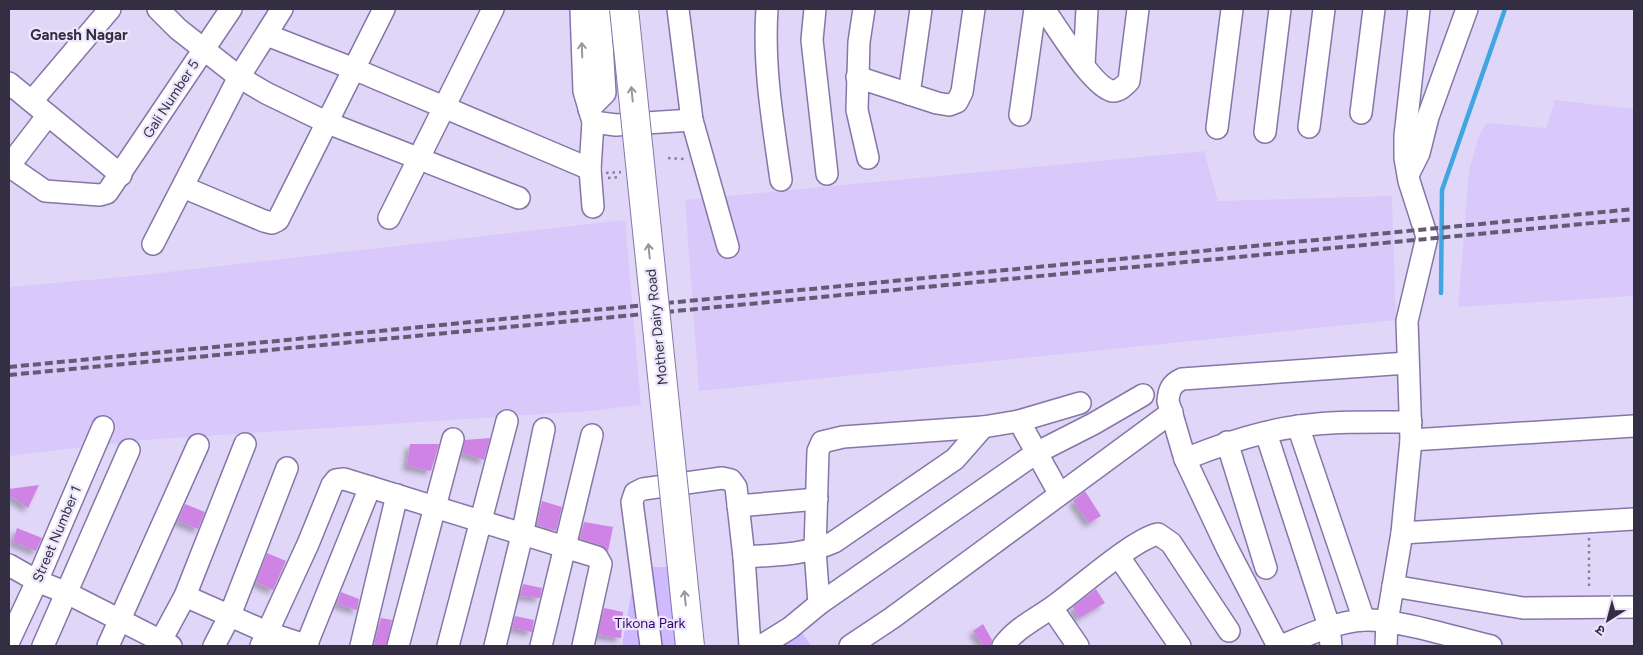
<svg xmlns="http://www.w3.org/2000/svg" width="1643" height="655" font-family="Figtree,'Noto Sans Devanagari',sans-serif">
	<defs>
		<filter id="shadow"><feDropShadow dx="-4.5" dy="4.5" stdDeviation="2.5" flood-color="#0004"/></filter>
	</defs>
	<rect width="100%" height="100%" fill="#e0d7f8"/>
	<g fill="#d8c9fa">
		<path d="M1555,100L1634,109V296L1458,307L1469,171L1478,138L1486,123L1546,128Z"/>
		<path d="M1204,151L1218,201L1392,196L1396,320L699,391L685,200Z"/>
		<path d="M625,220L641,405L590,411L143,440L9,456V287L133,276Z"/>
	</g>
	<g fill="#cfb9ff">
		<path d="M636,567H667L676,646H622Z"/>
		<path d="M797,625L811,646H769Z"/>
	</g>
	<g fill="none" stroke-linecap="round" stroke-linejoin="round">
		<path stroke="#40a5e0" stroke-width="4.5" d="M1441,293L1442,190L1505,9"/>
	</g>
	<g fill="#cf83e4" filter="url(#shadow)">
		<path d="M490,438L484,460L462,453L465,440Z"/>
		<path d="M410,444H439L431,471L407,466Z"/>
		<path d="M39,485L28,508L9,495V489Z"/>
		<path d="M1085,491L1101,516L1089,523L1073,501Z"/>
		<path d="M542,501L562,507L556,531L537,525Z"/>
		<path d="M185,504L205,512L198,529L178,521Z"/>
		<path d="M584,522L613,527L608,551L601,545L580,539Z"/>
		<path d="M17,528L42,538L36,551L13,542Z"/>
		<path d="M267,553L286,561L273,590L256,582Z"/>
		<path d="M523,584L542,588L540,598L520,596Z"/>
		<path d="M1096,589L1105,603L1079,618L1073,607Z"/>
		<path d="M341,592L359,599L357,610L337,604Z"/>
		<path d="M604,608L623,612L621,638L598,635Z"/>
		<path d="M515,616L534,620L532,632L512,628Z"/>
		<path d="M381,618L392,620L386,646H374Z"/>
		<path d="M983,624L992,640L991,646H984L973,631Z"/>
	</g>
	<g fill="none" stroke-linecap="round" stroke-linejoin="round">
		<g stroke="#8676a8" stroke-width="24">
			<g id="minor">
				<path d="M158,9L178,29L239,77L266,93L328,123L519,198"/>
				<path d="M581,9L584,91L593,122L590,169L593,207"/>
				<path d="M678,9L692,120L728,247"/>
				<path d="M767,9C763,67 773,123 781,180"/>
				<path d="M815,9L812,40L827,174"/>
				<path d="M864,9L859,42L857,110L868,158"/>
				<path d="M1044,9C1056,26 1094,89 1113,91C1120,91 1125,85 1129,81L1138,9"/>
				<path d="M267,35L354,69L590,169"/>
				<path d="M1084,65L1087,9"/>
				<path d="M857,77L937,103L949,105L957,102L962,92L974,9"/>
				<path d="M9,83L121,175"/>
				<path d="M909,94L921,9"/>
				<path d="M32,101L110,9"/>
				<path d="M589,109L605,93L600,9"/>
				<path d="M1361,113L1374,9"/>
				<path d="M1020,115L1035,9"/>
				<path d="M593,122L616,125L692,120"/>
				<path d="M1309,127L1324,9"/>
				<path d="M1217,128L1232,9"/>
				<path d="M1265,132L1280,9"/>
				<path d="M9,166L45,191L100,195L107,193L231,9"/>
				<path d="M9,166L48,115"/>
				<path d="M1409,173L1419,153L1428,117L1467,9"/>
				<path d="M183,187L264,221L272,223L278,220L384,9"/>
				<path d="M389,218L493,9"/>
				<path d="M153,244L239,77L282,9"/>
				<path d="M1407,363L1182,379C1171,384 1169,390 1168,401L1185,459C1222,444 1260,431 1300,426C1337,421 1374,422 1411,422"/>
				<path d="M1019,421L1059,493"/>
				<path d="M1298,426L1364,620"/>
				<path d="M1266,433L1329,626L1331,646"/>
				<path d="M1411,440L1634,426"/>
				<path d="M1227,442L1266,568"/>
				<path d="M1185,459L1227,548L1278,646"/>
				<path d="M738,506L817,499"/>
				<path d="M1402,533L1634,519"/>
				<path d="M744,557C775,555 805,555 834,542L955,459L983,427"/>
				<path d="M1119,557L1180,646"/>
				<path d="M9,565L37,581L67,593L171,646"/>
				<path d="M1393,586L1523,608L1634,607"/>
				<path d="M185,596L271,634L308,646"/>
				<path d="M819,604L815,550L818,451L822,442L843,437L983,427L1019,421L1080,403"/>
				<path d="M1052,608L1078,646"/>
				<path d="M9,641L37,581L103,427"/>
				<path d="M43,646L129,450"/>
				<path d="M108,646L198,445"/>
				<path d="M158,646L185,596L245,444"/>
				<path d="M214,646L230,615L287,468"/>
				<path d="M261,646L308,544L332,485L336,480L344,479L597,557L601,564L583,646"/>
				<path d="M306,646L370,487"/>
				<path d="M361,646L397,495"/>
				<path d="M398,646L453,439"/>
				<path d="M448,646L507,421"/>
				<path d="M495,646L522,535L544,429"/>
				<path d="M541,646L592,435"/>
				<path d="M651,646L632,502L635,493L643,489L722,478L731,480L736,487L744,557L750,646"/>
				<path d="M761,646L790,628L819,604L1036,453L1093,424L1143,395"/>
				<path d="M850,646L892,618L1172,412"/>
				<path d="M1003,646C1016,628 1036,619 1054,606C1078,589 1132,540 1158,534L1171,543L1229,631"/>
				<path d="M1281,646C1308,635 1335,622 1364,620C1398,619 1456,638 1491,646"/>
				<path d="M1386,646L1387,622L1402,533L1411,440L1407,321L1427,237L1409,181L1405,158V136L1419,9"/>
			</g>
		</g>
		<g stroke="#867e99" stroke-width="2.5" stroke-dasharray="2.5 4" stroke-linecap="butt">
			<path d="M668,158L685,159"/>
			<path d="M606,173L621,172"/>
			<path d="M608,178L620,177"/>
			<path d="M1589,538V590"/>
		</g>
		<use href="#minor" stroke="#fff" stroke-width="21"/>
		<g stroke="#625b73" stroke-width="4" stroke-dasharray="8 4" stroke-linecap="butt">
			<path d="M9,367L1634,209"/>
			<path d="M9,375L1634,219"/>
		</g>
		<g stroke="#8676a8" stroke-width="30" stroke-linecap="butt">
			<path id="major-bridge" d="M624,9L690,646"/>
		</g>
		<use href="#major-bridge" stroke="#fff" stroke-width="28"/>
	</g>
	<defs><path id="oneway-shaft" d="M-6 0H5M1.5-3L5.5 0L1.5 3" fill="none" stroke-width="1.6" stroke-linecap="round" stroke-linejoin="round" transform="scale(1.25)"/></defs>
	<g stroke="#9a96a1">
		<use href="#oneway-shaft" transform="translate(582 50) rotate(-92)"/>
		<use href="#oneway-shaft" transform="translate(632 94) rotate(-96)"/>
		<use href="#oneway-shaft" transform="translate(649 251) rotate(-96)"/>
		<use href="#oneway-shaft" transform="translate(685 598) rotate(-96)"/>
	</g>
	<g text-anchor="middle" dominant-baseline="central" stroke-width="4.5" stroke-linejoin="round" paint-order="stroke">
		<g font-size="14" fill="#342e43" stroke="#ece6fc">
			<text transform="translate(171 99) rotate(-57)">Gali Number 5</text>
			<text transform="translate(657 327) rotate(-96)">Mother Dairy Road</text>
			<text transform="translate(57 534) rotate(-67)">Street Number 1</text>
		</g>
		<g font-size="14" fill="#370368" stroke="#ece6fc">
			<text x="650" y="623">Tikona Park</text>
		</g>
		<g font-size="15" font-weight="bold" fill="#342e43" stroke="#ece6fc">
			<text x="79" y="35">Ganesh Nagar</text>
		</g>
	</g>
	<rect width="1643" height="655" fill="none" stroke="#342e43" stroke-width="20"/>
	<g transform="translate(1608 620) rotate(216)" stroke="#ece6fc" stroke-width="4" paint-order="stroke">
	<path d="M0-4L9 19L0 12L-9 19Z" fill="#342e43"/>
	<text y="-8" font-size="14" font-weight="bold" text-anchor="middle" fill="#342e43">उ</text>
	</g>
</svg>
